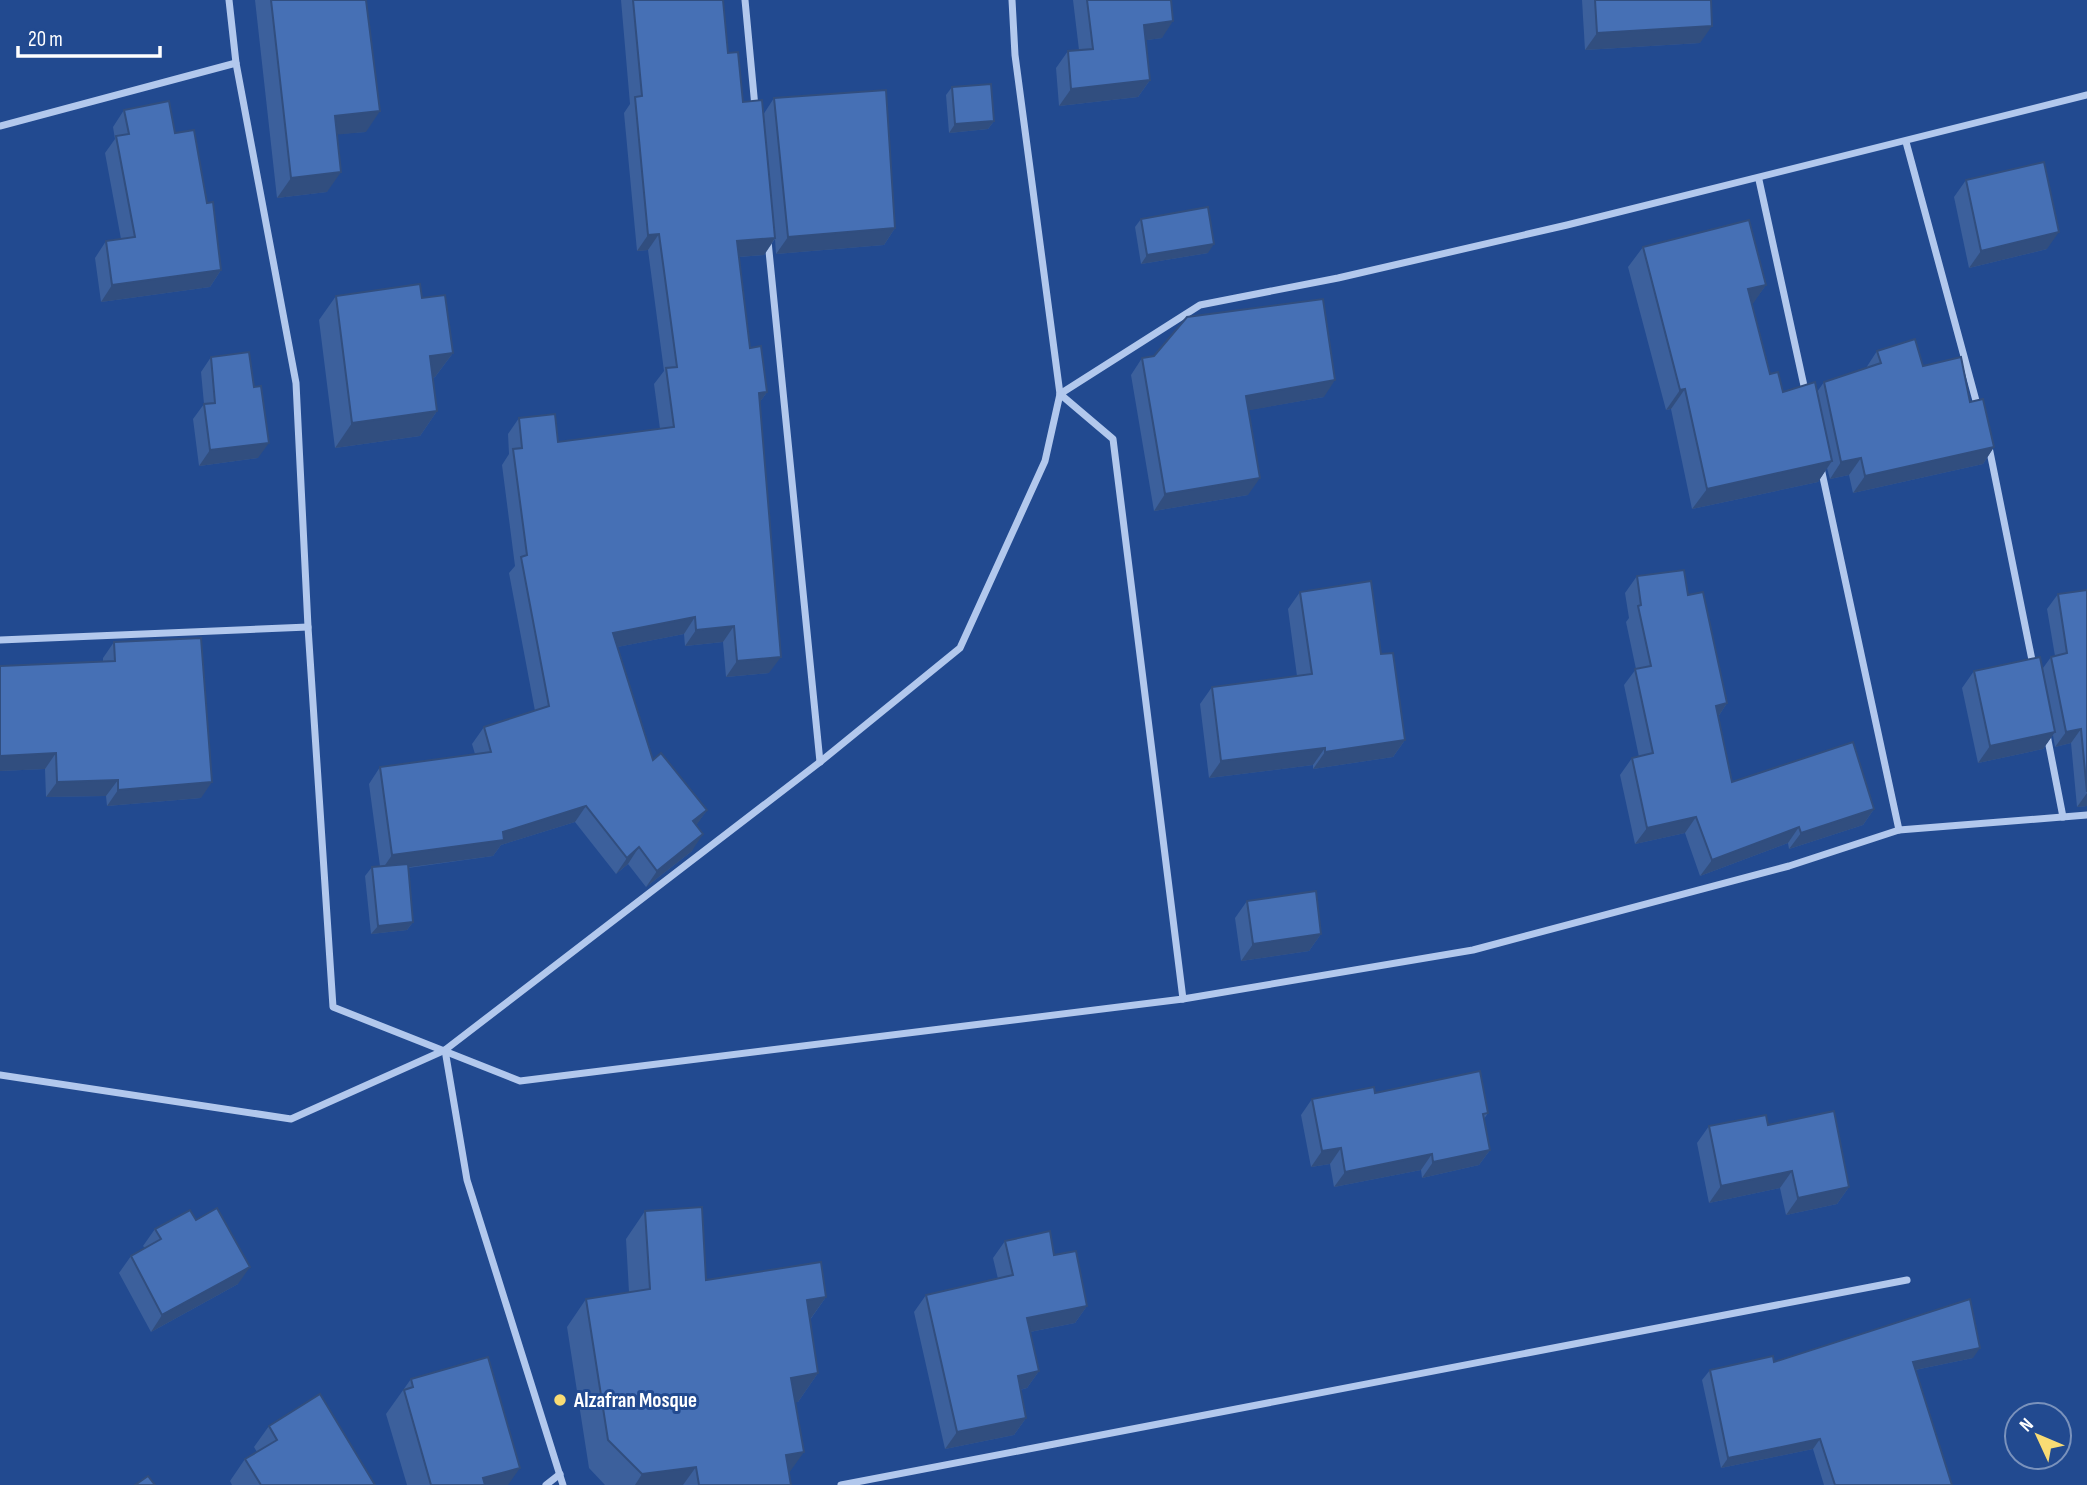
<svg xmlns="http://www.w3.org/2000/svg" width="2087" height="1485" font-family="'Sofia Sans Condensed',sans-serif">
	<rect width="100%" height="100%" fill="#224a90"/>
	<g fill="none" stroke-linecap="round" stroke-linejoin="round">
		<g stroke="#b2c8ed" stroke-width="7">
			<path d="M229,0L236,63L296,383L308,627L333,1007L520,1081L1183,999L1473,950L1789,866L1899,830L2087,815"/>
			<path d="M745,0L755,107"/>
			<path d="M0,126L236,63"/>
			<path d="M1906,142L1978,408"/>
			<path d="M1759,180L1806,395"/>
			<path d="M768,241L820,762"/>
			<path d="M1989,447L2033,665"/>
			<path d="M1821,468L1899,830"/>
			<path d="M0,640L308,627"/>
			<path d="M2047,735L2063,817"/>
			<path d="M1183,999L1113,439L1060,394L1200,305L1338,278L1567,225L2087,95"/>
			<path d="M0,1075L291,1119L445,1050"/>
			<path d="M546,1485L560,1474"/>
			<path d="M563,1485L467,1180L445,1050L820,762L960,648L1045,461L1060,394L1015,55L1012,0"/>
			<path d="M841,1485L1907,1280"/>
		</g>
	</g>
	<g fill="#3c609c">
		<path d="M255,0H367L366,132L337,134L327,192L277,198Z"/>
		<path d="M621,0H723L728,53L743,102L763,115L774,98L895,228L884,245L776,254L775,239L764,255L739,257L750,348L767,392L759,403L769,673L726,677L723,642L685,646L684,634L617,647L653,760L707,810L696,825L692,851L646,887L628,864L616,874L575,822L501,845L493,856L408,868L413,922L407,930L371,934L365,876L372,867L380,866L369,784L380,767L475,754L472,744L484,727L535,711L509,573L515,566L502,465L509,454L508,434L519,418L558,442L660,429L654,384L664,371L648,250L637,251L624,113L630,104Z"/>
		<path d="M1073,0H1171L1162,38L1146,40L1150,80L1138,97L1059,106L1056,68L1068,51L1079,50Z"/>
		<path d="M1582,0H1711L1700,43L1585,50Z"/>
		<path d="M952,87L994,121L988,129L949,133L946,95Z"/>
		<path d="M124,110L175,133L207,203L221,270L210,287L101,302L95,258L106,241L121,239L105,153L115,139L113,127Z"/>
		<path d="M1966,180L2047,249L1969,268L1954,197Z"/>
		<path d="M1141,219L1208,253L1141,264L1135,227Z"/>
		<path d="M1643,247L1766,285L1752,304L1770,374L1783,392H1817L1824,382L1866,368L1877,351L1923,366L1970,402L1994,447L1983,464L1853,493L1849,475L1830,479L1827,468L1818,482L1692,509L1671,409L1666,410L1628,267Z"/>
		<path d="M336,296L422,298L453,353L435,377L433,378L437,411L420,436L335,448L319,320Z"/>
		<path d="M211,357L258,458L199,466L193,419L204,404L201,372Z"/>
		<path d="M1142,358L1324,397L1248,410V495L1154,511L1131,375Z"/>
		<path d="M1637,576L1688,595L1727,703L1718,717L1732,782L1874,809L1863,825L1789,849L1788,843L1700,876L1685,833L1635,844L1620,775L1632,758L1639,757L1624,685L1636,669L1626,622L1629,618L1625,593Z"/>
		<path d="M2087,590V806L2077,807L2071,743L2055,747L2053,735L2043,749L1978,763L1962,688L1974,671L2043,668L2051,657L2055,656L2047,609L2058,594Z"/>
		<path d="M1300,592L1381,654L1405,740L1393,757L1313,769V765L1209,778L1200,704L1212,687L1297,676L1288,609Z"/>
		<path d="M114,642L201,798L107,806L106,796L46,797L45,769L0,771V666L103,661V658Z"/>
		<path d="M1247,901L1321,934L1309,951L1241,961L1235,918Z"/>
		<path d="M1375,1093L1488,1113L1484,1119L1490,1150L1479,1165L1422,1178L1421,1170L1334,1187L1330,1164L1311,1167L1301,1115L1312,1099Z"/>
		<path d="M1768,1125L1849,1187L1837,1204L1786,1215L1780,1188L1709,1203L1697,1143L1709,1126Z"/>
		<path d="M645,1211L706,1280L826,1297L810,1320L818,1373L798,1402H795L789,1474L791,1485H605L589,1468L567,1327L586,1299L629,1292L626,1239Z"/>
		<path d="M196,1220L238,1284L151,1332L119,1273L131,1256L145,1248L143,1246L155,1229Z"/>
		<path d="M1005,1241L1054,1255L1087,1306L1075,1323L1030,1332L1039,1371L1027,1388L1020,1390L1026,1418L1014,1435L945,1449L914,1312L926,1295L998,1279L993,1258Z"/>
		<path d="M1973,1358L1915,1370L1952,1485H1824L1813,1449L1721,1468L1702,1380L1710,1370L1774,1362Z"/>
		<path d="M411,1379L508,1485H407L386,1414Z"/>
		<path d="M269,1426L375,1485H232L230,1481L245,1459L257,1452L254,1447Z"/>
	</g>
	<g fill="#314e7f">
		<path d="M1173,21L1162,38L1133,42L1144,25Z"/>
		<path d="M1712,26L1700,43L1585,50L1597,33Z"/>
		<path d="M1150,80L1138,97L1059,106L1071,89Z"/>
		<path d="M380,111L366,132L321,136L335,116Z"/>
		<path d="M994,121L988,129L949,133L955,124Z"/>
		<path d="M341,172L327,192L277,198L291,178Z"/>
		<path d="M895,228L884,245L776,254L788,237Z"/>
		<path d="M2059,232L2047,249L1969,268L1981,251Z"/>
		<path d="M659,234L648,250L637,251L648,235Z"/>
		<path d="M775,238L764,255L725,258L737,241Z"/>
		<path d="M1214,244L1208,253L1141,264L1147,255Z"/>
		<path d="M221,270L210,287L101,302L112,285Z"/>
		<path d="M1766,285L1752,305L1748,289Z"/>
		<path d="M453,353L435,377L412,381L430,356Z"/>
		<path d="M1335,380L1324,397L1234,413L1246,396Z"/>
		<path d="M1685,389L1671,409L1666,410L1680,390Z"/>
		<path d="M767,392L755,409L759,393Z"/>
		<path d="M437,411L420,436L335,448L352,423Z"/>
		<path d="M269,443L258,458L199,466L210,450Z"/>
		<path d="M1994,447L1983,464L1853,493L1865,476Z"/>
		<path d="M1861,458L1849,475L1830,479L1841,462Z"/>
		<path d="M1832,461L1818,482L1692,509L1707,489Z"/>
		<path d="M1260,478L1248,495L1154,511L1165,494Z"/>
		<path d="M695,617L684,634L602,650L613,633Z"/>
		<path d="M734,626L723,642L685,646L696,630Z"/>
		<path d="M781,657L769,673L726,677L737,661Z"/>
		<path d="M1727,703L1716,720V706Z"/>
		<path d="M2081,729L2071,743L2055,747L2066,732Z"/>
		<path d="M2055,732L2043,749L1978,763L1990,746Z"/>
		<path d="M1405,740L1393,757L1313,769L1325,752Z"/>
		<path d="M1325,748L1313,765L1209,778L1221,761Z"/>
		<path d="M56,753L45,769L0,771V756Z"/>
		<path d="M118,780L106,796L46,797L57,782Z"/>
		<path d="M212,782L201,798L107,806L118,790Z"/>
		<path d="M2087,793V806L2077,807Z"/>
		<path d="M586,806L575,822L501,845L493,856L381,871L392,855L503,832Z"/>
		<path d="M1874,809L1863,825L1789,849L1801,833Z"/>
		<path d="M707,810L695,827L693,821Z"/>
		<path d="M1696,817L1685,833L1635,844L1647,828Z"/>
		<path d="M1799,827L1788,843L1700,876L1712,860Z"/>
		<path d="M703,834L692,851L646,887L657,871Z"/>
		<path d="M639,847L628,864L616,874L627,858Z"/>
		<path d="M413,922L407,930L371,934L378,926Z"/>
		<path d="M1321,934L1309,951L1241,961L1253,944Z"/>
		<path d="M1341,1148L1330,1164L1311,1167L1322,1151Z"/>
		<path d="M1490,1150L1479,1165L1422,1178L1433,1162Z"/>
		<path d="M1432,1154L1421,1170L1334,1187L1345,1172Z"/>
		<path d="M1792,1171L1780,1188L1709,1203L1721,1186Z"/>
		<path d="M1849,1187L1837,1204L1786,1215L1798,1198Z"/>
		<path d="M250,1267L238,1284L151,1332L162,1315Z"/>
		<path d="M826,1297L806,1325L807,1300Z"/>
		<path d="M1087,1306L1075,1323L1015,1335L1027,1318Z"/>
		<path d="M1980,1348L1973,1358L1905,1372L1913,1362Z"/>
		<path d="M1039,1371L1027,1388L1006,1393L1018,1376Z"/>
		<path d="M818,1373L798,1402L772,1406L791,1378Z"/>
		<path d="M1026,1418L1014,1435L945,1449L957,1432Z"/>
		<path d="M1820,1439L1813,1449L1721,1468L1728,1458Z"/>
		<path d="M804,1452L784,1480L786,1455Z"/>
		<path d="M696,1467L683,1485H635L642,1474Z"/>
		<path d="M520,1468L508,1485H478L483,1478Z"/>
	</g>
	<g fill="#4670b5" stroke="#314e7f" stroke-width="2">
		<path d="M271,0H366L380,111L335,116L341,172L291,178Z"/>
		<path d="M633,0H723L728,53L738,52L743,102L762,100L775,238L737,241L750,348L761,346L767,392L759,393L781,657L737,661L734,626L696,630L695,617L613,633L653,760L661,753L707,810L693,821L703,834L657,871L639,847L627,858L586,806L503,832L504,840L392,855L380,767L491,752L484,727L549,706L521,557L527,555L513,449L522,448L519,418L555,414L558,442L674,427L666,368L677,367L659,234L648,235L635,97L642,96Z"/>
		<path d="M1087,0H1171L1173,21L1144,25L1150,80L1071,89L1068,51L1093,49Z"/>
		<path d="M1595,0H1711L1712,26L1597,33Z"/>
		<path d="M991,84L994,121L955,124L952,87Z"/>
		<path d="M886,90L895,228L788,237L774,98Z"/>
		<path d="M169,101L175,133L194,130L207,203L213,202L221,270L112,285L106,241L135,237L116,136L129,134L124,110Z"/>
		<path d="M2044,162L2059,232L1981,251L1966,180Z"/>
		<path d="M1208,207L1214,244L1147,255L1141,219Z"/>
		<path d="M1749,220L1766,285L1748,289L1770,374L1778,372L1783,392L1815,382L1832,461L1707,489L1685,389L1680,390L1643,247Z"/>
		<path d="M420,284L422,298L445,295L453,353L430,356L437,411L352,423L336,296Z"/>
		<path d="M1323,299L1335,380L1246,396L1260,478L1165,494L1142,358L1154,356L1187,317Z"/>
		<path d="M1915,339L1923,366L1961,357L1970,402L1983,399L1994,447L1865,476L1861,458L1841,462L1824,382L1881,363L1877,351Z"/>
		<path d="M249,352L254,387L261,386L269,443L210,450L204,404L215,403L211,357Z"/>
		<path d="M1684,570L1688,595L1703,592L1727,703L1716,706L1732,782L1853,742L1874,809L1801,833L1799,827L1712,860L1696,817L1647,828L1632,758L1653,753L1635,669L1651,666L1638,606L1641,605L1637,576Z"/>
		<path d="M1371,581L1381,654L1393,653L1405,740L1325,752V748L1221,761L1212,687L1312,674L1300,592Z"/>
		<path d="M2087,590V792L2081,729L2066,732L2051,657L2067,653L2058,594Z"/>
		<path d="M201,638L212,782L118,790V780L57,782L56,753L0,756V666L115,661L114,642Z"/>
		<path d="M2040,657L2055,732L1990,746L1974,671Z"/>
		<path d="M408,864L413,922L378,926L372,867Z"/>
		<path d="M1316,891L1321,934L1253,944L1247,901Z"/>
		<path d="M1480,1071L1488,1113L1483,1114L1490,1150L1433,1162L1432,1154L1345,1172L1341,1148L1322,1151L1312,1099L1374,1087L1375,1093Z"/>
		<path d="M1834,1111L1849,1187L1798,1198L1792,1171L1721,1186L1709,1126L1766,1115L1768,1125Z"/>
		<path d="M702,1207L706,1280L821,1262L826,1297L807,1300L818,1373L791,1378L804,1452L786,1455L791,1485H699L696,1467L642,1474L608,1440L586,1299L650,1289L645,1211Z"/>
		<path d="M217,1208L250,1267L162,1315L131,1256L161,1239L155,1229L190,1210L196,1220Z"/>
		<path d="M1050,1231L1054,1255L1076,1251L1087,1306L1027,1318L1039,1371L1018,1376L1026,1418L957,1432L926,1295L1013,1275L1005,1241Z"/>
		<path d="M1970,1299L1980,1348L1913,1362L1952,1485H1835L1820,1439L1728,1458L1710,1370L1773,1356L1774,1362Z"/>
		<path d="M488,1357L520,1468L483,1478L485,1485H431L404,1390L413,1387L411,1379Z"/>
		<path d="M320,1394L375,1485H261L245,1459L277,1440L269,1426Z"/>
		<path d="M148,1476L155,1485H135Z"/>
	</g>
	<circle fill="#f9dc74" stroke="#224a90" stroke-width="2.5" cx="560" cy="1400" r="7"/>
	<g text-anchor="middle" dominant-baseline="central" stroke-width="6" stroke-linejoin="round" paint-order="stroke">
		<g font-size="21" font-weight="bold" fill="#fff" stroke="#224a90" text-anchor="start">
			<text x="574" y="1400">Alzafran Mosque</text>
		</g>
	</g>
	<g transform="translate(2038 1436) rotate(314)"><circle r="33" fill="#224a90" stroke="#7a92bc" stroke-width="2"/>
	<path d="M0-5L12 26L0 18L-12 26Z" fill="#f9dc74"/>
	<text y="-10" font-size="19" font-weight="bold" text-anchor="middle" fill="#ffffff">N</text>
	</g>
	<path d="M18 46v10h142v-10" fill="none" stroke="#ffffff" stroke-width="3.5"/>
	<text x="28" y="46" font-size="21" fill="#ffffff" stroke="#224a90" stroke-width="5" paint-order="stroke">20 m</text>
</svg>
